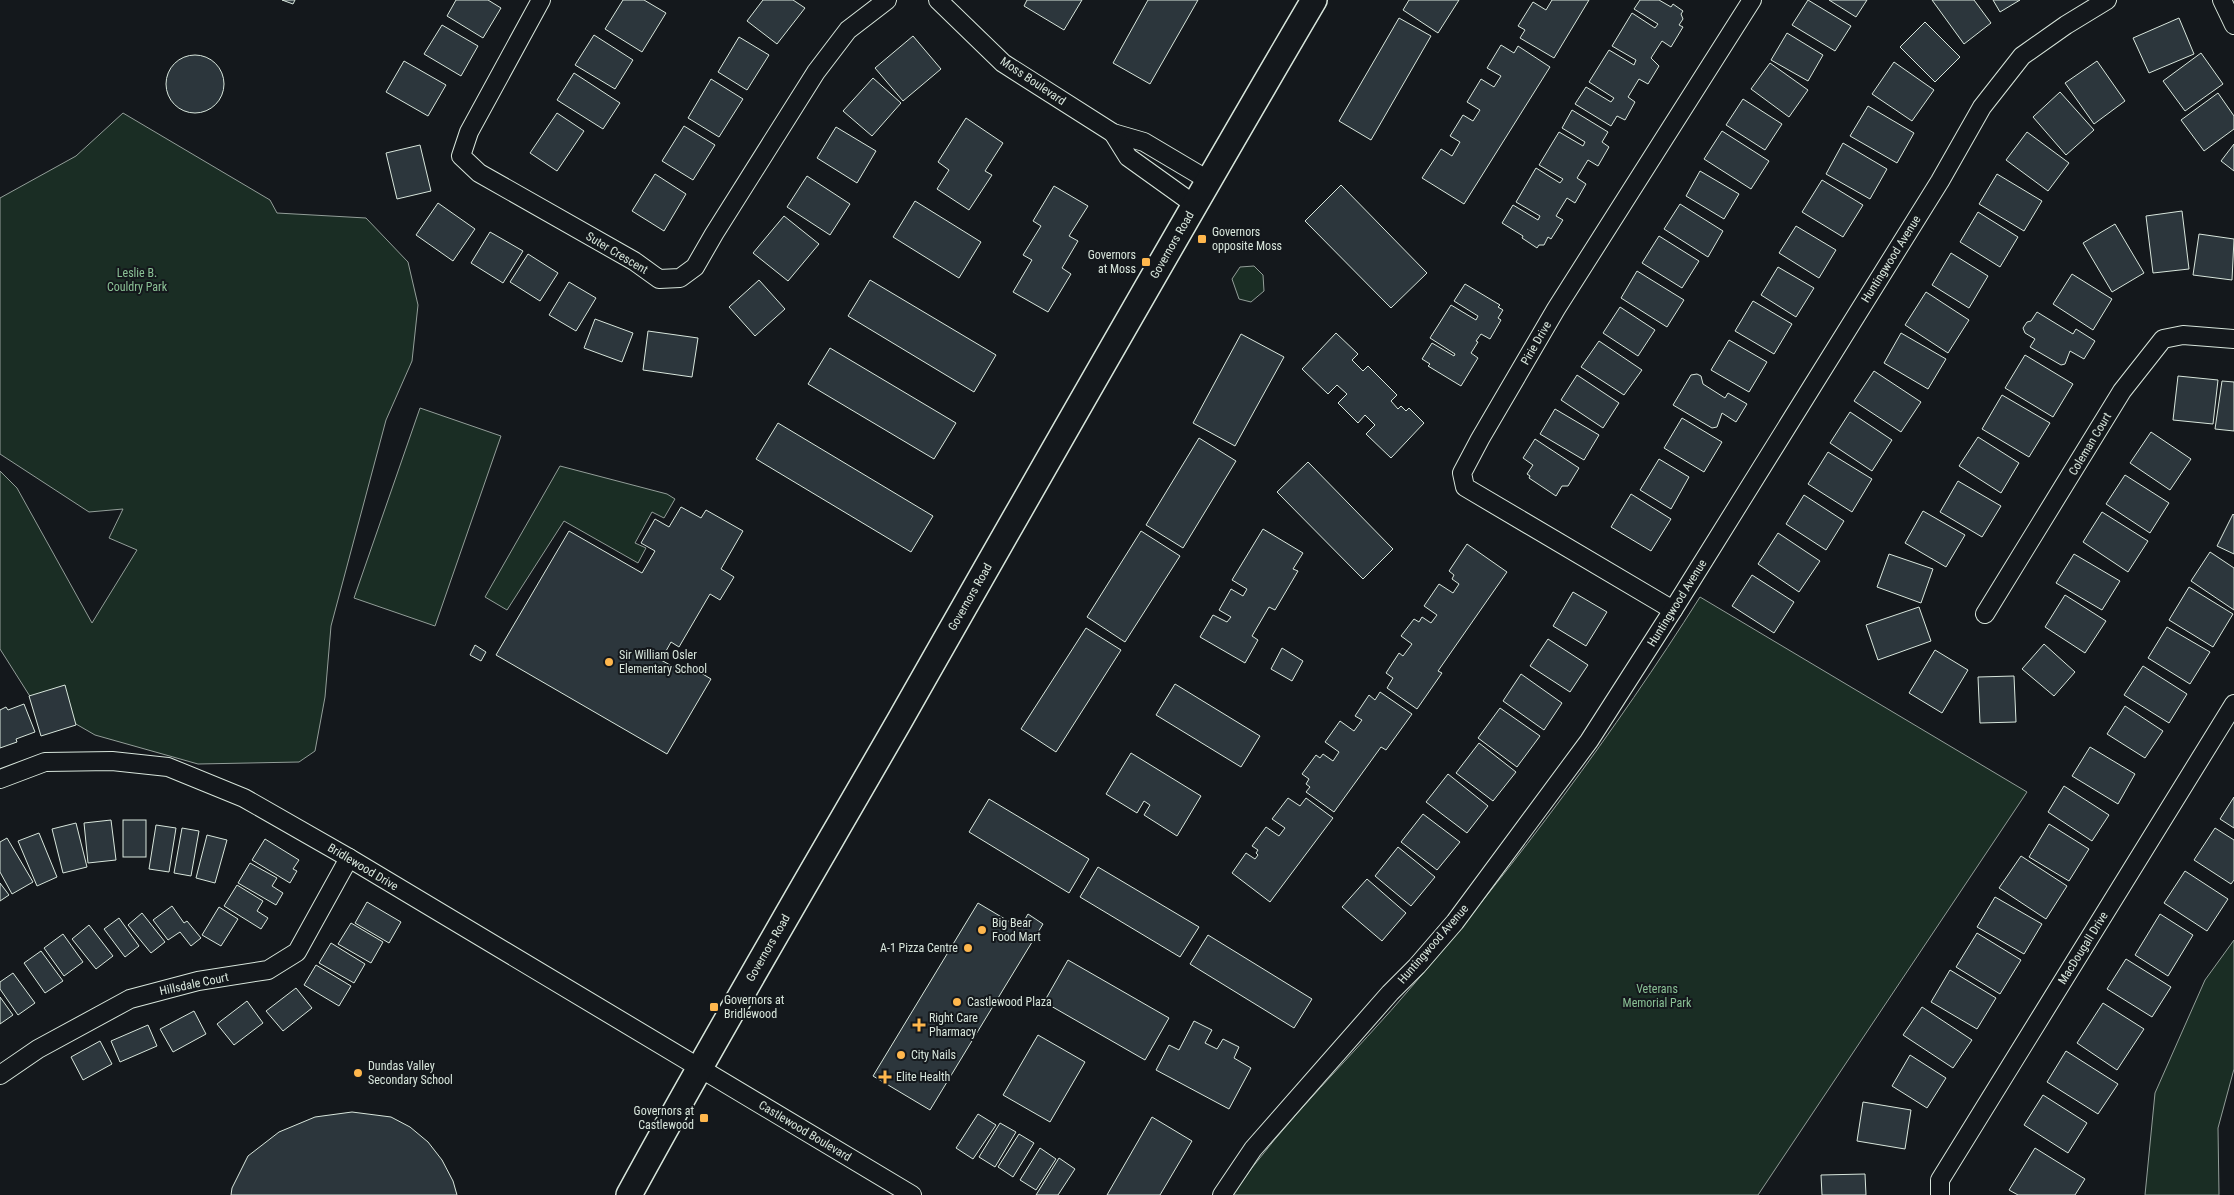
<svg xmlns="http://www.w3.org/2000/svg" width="2234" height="1195" font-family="'Roboto Condensed',sans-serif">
	<rect width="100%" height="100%" fill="#14181c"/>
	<g fill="#1a2d24" stroke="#939e99">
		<path d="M123,113L270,200L277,213L366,218L408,262L418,305L412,361L386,420L331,626L325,697L315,751L299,762L198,764L95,735L31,698L0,649V471L17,488L92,623L137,550L109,538L123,509L89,512L0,454V198L76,156Z"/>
		<path d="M1254,266L1263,275L1264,291L1251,302L1239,299L1232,279L1240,267Z"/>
		<path d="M420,408L501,436L435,626L354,598Z"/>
		<path d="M560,466L667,494L675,499L664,518L652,512L635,543L646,548L638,563L564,521L507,610L485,597Z"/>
		<path d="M1700,597L2027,792L1758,1195H1232C1285,1119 1354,1055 1414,984C1518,861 1614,733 1700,597Z"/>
		<path d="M2234,940V1069L2218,1128L2219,1195H2145L2155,1093L2205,980Z"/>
	</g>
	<g fill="#2c363c" stroke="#d8e6dc">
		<path d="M282,0H295L293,4Z"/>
		<path d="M456,0H488L501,8L483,38L447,16Z"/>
		<path d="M623,0H644L666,13L642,52L605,29Z"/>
		<path d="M763,0H793L805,8L777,44L747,21Z"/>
		<path d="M1027,0H1082L1064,30L1024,6Z"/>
		<path d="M1148,0H1198L1150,84L1113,63Z"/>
		<path d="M1409,0H1459L1438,33L1403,10Z"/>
		<path d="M1552,0H1589L1554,58L1520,38L1525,30L1518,26L1533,2L1546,10Z"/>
		<path d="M1640,0H1659L1671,7L1673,4L1683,11L1681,14L1683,19L1679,25L1683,27L1671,47L1662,41L1651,58L1659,66L1648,84L1639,79L1628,97L1635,102L1625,120L1617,116L1611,126L1575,104L1586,87L1611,102L1614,98L1589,82L1609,50L1634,65L1636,60L1612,46L1632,13L1655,28L1658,24L1634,9Z"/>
		<path d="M1808,0L1851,26L1835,51L1792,25Z"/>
		<path d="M1829,0H1867L1856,17Z"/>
		<path d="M1932,0H1974L1991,23L1964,44Z"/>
		<path d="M1993,0H2020L2000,12Z"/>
		<path d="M1399,18L1431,36L1371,140L1339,121Z"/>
		<path d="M2179,18L2194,54L2149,73L2133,38Z"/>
		<path d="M1925,22L1960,57L1935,82L1900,47Z"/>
		<path d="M442,25L478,46L461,76L424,54Z"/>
		<path d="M1787,33L1823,55L1808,81L1771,60Z"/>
		<path d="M594,35L633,60L615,89L575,65Z"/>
		<path d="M913,36L941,69L903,101L875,68Z"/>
		<path d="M739,37L769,55L747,90L718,72Z"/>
		<path d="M1501,45L1514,53L1518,46L1550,67L1464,204L1422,178L1441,149L1452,156L1460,142L1450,136L1463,115L1473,121L1480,110L1467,102L1481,79L1494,87L1501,76L1487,68Z"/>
		<path d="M2201,53L2223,84L2185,111L2163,81Z"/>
		<circle cx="195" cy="84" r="29"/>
		<path d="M404,61L446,85L428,116L386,92Z"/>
		<path d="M2097,61L2125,101L2094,124L2065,83Z"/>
		<path d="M1894,62L1934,90L1912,121L1872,94Z"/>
		<path d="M1770,63L1808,90L1789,117L1751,89Z"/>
		<path d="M574,73L620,103L603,129L557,100Z"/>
		<path d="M873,78L901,103L872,136L843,111Z"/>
		<path d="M711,79L743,99L719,137L688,118Z"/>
		<path d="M2060,92L2094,130L2066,155L2033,117Z"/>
		<path d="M2218,93L2234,116V129L2204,151L2181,120Z"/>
		<path d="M1743,99L1782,124L1765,150L1726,125Z"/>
		<path d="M1868,106L1914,133L1897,163L1850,136Z"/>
		<path d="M1572,110L1608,132L1602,142L1609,147L1598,166L1588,160L1577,178L1586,184L1575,203L1567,198L1556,216L1563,220L1551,239L1548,237L1544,245H1539L1537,248L1522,238L1523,236L1502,223L1513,205L1538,220L1540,216L1516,202L1536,168L1560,183L1563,179L1539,165L1559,132L1583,146L1585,142L1562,128Z"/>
		<path d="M557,113L584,131L557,171L530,153Z"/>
		<path d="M966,118L1003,143L985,171L992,175L969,210L937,189L949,170L938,162Z"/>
		<path d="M684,126L715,145L693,180L662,161Z"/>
		<path d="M836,127L876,151L857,183L817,158Z"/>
		<path d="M1722,131L1769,161L1751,189L1704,159Z"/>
		<path d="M2027,132L2069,163L2048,191L2006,160Z"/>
		<path d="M1843,143L1887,169L1870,199L1826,174Z"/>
		<path d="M2234,144V171L2221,161Z"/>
		<path d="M420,145L431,191L397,199L386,153Z"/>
		<path d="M1700,171L1739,194L1724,219L1686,196Z"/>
		<path d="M655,174L686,194L664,231L632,211Z"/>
		<path d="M1997,174L2042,201L2024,231L1979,204Z"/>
		<path d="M807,176L850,204L830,235L787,207Z"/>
		<path d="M1822,180L1863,205L1843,237L1802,212Z"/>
		<path d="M1341,185L1427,273L1391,308L1305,221Z"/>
		<path d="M1054,186L1088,206L1069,236L1078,241L1062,268L1071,274L1048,312L1013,292L1032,260L1023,255L1041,226L1033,221Z"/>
		<path d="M915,201L981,242L959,278L893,237Z"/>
		<path d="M438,203L475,229L453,261L416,235Z"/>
		<path d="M1680,204L1723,231L1708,257L1664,229Z"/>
		<path d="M2182,211L2189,269L2153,273L2146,216Z"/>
		<path d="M1978,212L2018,237L2000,267L1960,242Z"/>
		<path d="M784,216L819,244L788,281L753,253Z"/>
		<path d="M2115,224L2144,273L2112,292L2083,243Z"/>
		<path d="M1796,226L1836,250L1819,278L1779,253Z"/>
		<path d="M490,232L523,251L503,283L471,263Z"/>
		<path d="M2199,234L2234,239L2232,280L2193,275Z"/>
		<path d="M1659,236L1699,261L1682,288L1642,263Z"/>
		<path d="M1951,253L1988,276L1969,308L1932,285Z"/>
		<path d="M528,254L558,273L540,301L510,282Z"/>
		<path d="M1778,267L1814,288L1796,317L1761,295Z"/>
		<path d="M1637,271L1684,300L1667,327L1621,298Z"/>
		<path d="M2072,274L2112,299L2093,330L2053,304Z"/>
		<path d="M759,280L785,309L755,336L729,307Z"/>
		<path d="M870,280L996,355L974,392L848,316Z"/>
		<path d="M569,282L596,298L576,331L549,315Z"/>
		<path d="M1465,284L1500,305L1498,307L1503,310L1498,318L1501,320L1490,339L1481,334L1476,341L1478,342L1471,353L1478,358L1461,386L1428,366L1430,364L1422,359L1432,343L1454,356L1455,354L1430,338L1451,305L1476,320L1478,316L1454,301Z"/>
		<path d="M1926,292L1969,320L1948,353L1905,325Z"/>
		<path d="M1753,301L1792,324L1774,354L1735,331Z"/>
		<path d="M1620,307L1655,330L1638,356L1603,333Z"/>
		<path d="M2037,312L2073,334L2076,329L2095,341L2084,359L2070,351L2065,364L2061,365L2030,347L2035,339L2025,333L2023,328L2027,322L2031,321Z"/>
		<path d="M595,319L633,333L622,362L584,348Z"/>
		<path d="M648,331L698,338L692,377L643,370Z"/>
		<path d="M1336,333L1358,354L1352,360L1363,371L1368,366L1397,395L1391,401L1398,409L1401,406L1406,411L1409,408L1424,423L1391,458L1366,434L1375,425L1365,415L1358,423L1338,403L1347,394L1337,385L1328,394L1302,369Z"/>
		<path d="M1901,333L1946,359L1928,389L1884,363Z"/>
		<path d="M1241,334L1284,357L1235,446L1193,423Z"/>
		<path d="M1729,340L1767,362L1749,392L1711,370Z"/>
		<path d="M1599,341L1642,370L1624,395L1581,367Z"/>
		<path d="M830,348L956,423L934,459L808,384Z"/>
		<path d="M2025,355L2073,384L2053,417L2005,388Z"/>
		<path d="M1874,371L1921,402L1901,432L1854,401Z"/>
		<path d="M1697,374L1701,376L1703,384L1725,398L1728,393L1747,404L1736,422L1722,413L1717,427L1712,428L1673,405L1691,375Z"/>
		<path d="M1577,375L1619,403L1603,428L1561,400Z"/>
		<path d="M2178,376L2218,380L2213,424L2173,420Z"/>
		<path d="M2222,381L2234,382V431L2215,429Z"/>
		<path d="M2002,395L2050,423L2029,457L1982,429Z"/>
		<path d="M1555,409L1599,435L1584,460L1540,434Z"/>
		<path d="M1850,412L1892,440L1872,471L1830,443Z"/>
		<path d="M1682,418L1722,442L1704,472L1664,448Z"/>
		<path d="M778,423L933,516L911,552L756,459Z"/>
		<path d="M2151,432L2191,459L2170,490L2130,463Z"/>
		<path d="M1978,437L2019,463L2001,493L1959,466Z"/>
		<path d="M1199,438L1236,461L1183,548L1146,525Z"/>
		<path d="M1535,439L1579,468L1568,486H1562L1556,496L1529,478L1530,476L1527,474L1533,465L1523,458Z"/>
		<path d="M1828,452L1872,479L1852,512L1808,484Z"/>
		<path d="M1659,459L1689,477L1671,509L1640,490Z"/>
		<path d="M1308,462L1393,549L1363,579L1277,492Z"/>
		<path d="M2125,475L2169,503L2150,533L2106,504Z"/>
		<path d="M1958,481L2001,506L1982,537L1940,512Z"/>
		<path d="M1631,494L1671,519L1651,551L1611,527Z"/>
		<path d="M1804,495L1844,521L1826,550L1786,524Z"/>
		<path d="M681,507L701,518L706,510L743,531L721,569L734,577L720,600L710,594L679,647L671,642L661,660L681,671L686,664L711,679L667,754L496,655L569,531L642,573L655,551L641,543L655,519L669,527Z"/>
		<path d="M1923,511L1965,535L1946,567L1905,543Z"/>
		<path d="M2102,512L2148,541L2128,572L2083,542Z"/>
		<path d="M2233,514L2234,515V554L2217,546Z"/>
		<path d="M1263,529L1303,553L1293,569L1298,571L1275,610L1269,607L1252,636L1258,640L1245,663L1200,637L1213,615L1227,622L1231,617L1219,610L1231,589L1243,596L1247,589L1232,580Z"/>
		<path d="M1141,531L1180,556L1125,642L1087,617Z"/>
		<path d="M1778,533L1820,561L1799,592L1758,564Z"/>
		<path d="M1467,544L1507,572L1438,671L1442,673L1417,709L1387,688L1393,678L1386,673L1399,653L1403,656L1412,644L1401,636L1414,619L1419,622L1422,617L1431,623L1437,615L1424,606L1439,584L1453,593L1459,584L1452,579L1454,575L1449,571Z"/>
		<path d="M2210,552L2234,568V610L2191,581Z"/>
		<path d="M1889,554L1933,569L1921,603L1877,587Z"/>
		<path d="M2074,554L2120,581L2102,610L2056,583Z"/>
		<path d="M1752,575L1794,602L1774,633L1732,606Z"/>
		<path d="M2189,587L2233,614L2213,647L2169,620Z"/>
		<path d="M1573,592L1607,612L1586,646L1553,626Z"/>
		<path d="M2065,595L2106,621L2085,653L2045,627Z"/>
		<path d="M1919,607L1931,641L1878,660L1866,625Z"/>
		<path d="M2167,627L2210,652L2190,684L2148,658Z"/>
		<path d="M1086,628L1121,650L1056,752L1021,729Z"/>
		<path d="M1548,639L1588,665L1570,692L1530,666Z"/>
		<path d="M2044,644L2075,672L2054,696L2022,669Z"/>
		<path d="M475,645L486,652L481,661L470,655Z"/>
		<path d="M1282,648L1303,661L1292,681L1271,669Z"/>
		<path d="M1935,650L1968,670L1942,713L1909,693Z"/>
		<path d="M2143,666L2187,694L2169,723L2124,695Z"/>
		<path d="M1521,674L1562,703L1544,730L1503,701Z"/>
		<path d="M2014,676L2016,722L1980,723L1978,677Z"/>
		<path d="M1175,684L1260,736L1241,767L1156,715Z"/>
		<path d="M65,685L76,725L41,736L29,696Z"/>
		<path d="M1380,692L1412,714L1386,750L1381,747L1334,812L1306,792L1310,787L1306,784L1309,779L1302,774L1316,755L1320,758L1323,754L1333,761L1339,752L1325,742L1340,721L1354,731L1362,720L1355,716L1369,695L1375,700Z"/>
		<path d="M24,704L35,732L16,739L17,742L0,748V710L6,707L8,710Z"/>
		<path d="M2125,706L2163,731L2145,758L2107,734Z"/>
		<path d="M1500,708L1540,736L1517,767L1478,738Z"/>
		<path d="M1479,743L1516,772L1493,801L1456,773Z"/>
		<path d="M2090,747L2135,774L2118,804L2072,776Z"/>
		<path d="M1131,753L1201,796L1177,836L1144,815L1150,805L1144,801L1137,813L1106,794Z"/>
		<path d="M1448,774L1488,806L1467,833L1426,802Z"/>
		<path d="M2064,786L2109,815L2092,841L2048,812Z"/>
		<path d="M2234,797V828L2220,819Z"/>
		<path d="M1288,798L1300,806L1306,798L1333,818L1270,902L1232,873L1246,853L1255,859L1258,855L1256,853L1258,850L1252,846L1266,827L1279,836L1285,828L1272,819Z"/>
		<path d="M989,799L1089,859L1069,893L969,832Z"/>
		<path d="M1423,814L1460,842L1437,870L1401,842Z"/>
		<path d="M111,820L116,860L88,863L84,823Z"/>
		<rect x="123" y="820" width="23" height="37"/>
		<path d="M76,823L87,867L63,873L52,829Z"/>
		<path d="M2049,824L2089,849L2069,881L2029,857Z"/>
		<path d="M156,825L176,828L169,872L149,869Z"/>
		<path d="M182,828L199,831L191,876L174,873Z"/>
		<path d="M2215,828L2234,840V880L2231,884L2194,860Z"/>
		<path d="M39,833L57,877L37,886L18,841Z"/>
		<path d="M207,835L227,840L215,883L196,878Z"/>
		<path d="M7,838L33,882L12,894L0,872V842Z"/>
		<path d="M265,839L299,860L293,869L297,871L290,883L252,860Z"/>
		<path d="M1398,847L1435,877L1411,906L1375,876Z"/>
		<path d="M2021,856L2067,886L2046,919L1999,888Z"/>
		<path d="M250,863L277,878L272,886L283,893L276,905L238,883Z"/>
		<path d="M1098,867L1199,927L1180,957L1080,897Z"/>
		<path d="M2185,871L2228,899L2207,931L2164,903Z"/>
		<path d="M1367,879L1406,913L1382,941L1342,907Z"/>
		<path d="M0,883L9,895L0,901Z"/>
		<path d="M237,885L263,901L257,911L268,918L261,929L224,906Z"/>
		<path d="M1995,897L2042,924L2024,954L1977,927Z"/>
		<path d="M367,902L401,922L389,943L355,923Z"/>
		<path d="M978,903L1020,928L1028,914L1043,924L930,1110L873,1076Z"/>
		<path d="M172,906L184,923L187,921L201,938L191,946L180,932L168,940L153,920Z"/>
		<path d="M219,907L238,919L221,946L202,935Z"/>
		<path d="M142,913L165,942L151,953L128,925Z"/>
		<path d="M2160,914L2193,935L2168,976L2135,955Z"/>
		<path d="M119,918L139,946L125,957L104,929Z"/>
		<path d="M351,923L383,942L371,963L338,944Z"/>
		<path d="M89,925L113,956L96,969L72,939Z"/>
		<path d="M1977,933L2021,960L2000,994L1956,967Z"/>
		<path d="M63,934L83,962L64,976L44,948Z"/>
		<path d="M1208,935L1312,999L1294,1028L1190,964Z"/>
		<path d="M331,943L365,964L354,983L319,963Z"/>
		<path d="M41,951L63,981L45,993L24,963Z"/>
		<path d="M2126,959L2171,987L2152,1017L2107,989Z"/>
		<path d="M1068,960L1169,1018L1145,1060L1044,1002Z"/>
		<path d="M316,965L351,986L339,1006L304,985Z"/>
		<path d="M1950,970L1996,998L1977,1029L1931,1002Z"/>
		<path d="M13,973L35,1003L18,1015L0,989V982Z"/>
		<path d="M296,988L312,1008L283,1031L266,1011Z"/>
		<path d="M0,997L13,1015L0,1024Z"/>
		<path d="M247,1001L263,1023L234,1045L217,1024Z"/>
		<path d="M2103,1003L2144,1029L2117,1070L2077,1043Z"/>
		<path d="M1922,1007L1972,1040L1953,1068L1903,1035Z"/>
		<path d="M194,1011L206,1034L173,1052L160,1029Z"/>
		<path d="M1194,1021L1212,1030L1205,1043L1217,1049L1223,1039L1239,1047L1234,1058L1251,1068L1229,1109L1156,1070L1169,1045L1179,1050Z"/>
		<path d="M148,1025L157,1046L120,1062L111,1041Z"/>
		<path d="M1038,1035L1085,1062L1050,1122L1003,1095Z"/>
		<path d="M100,1041L112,1064L83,1080L71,1057Z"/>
		<path d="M2066,1051L2118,1084L2098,1114L2047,1082Z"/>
		<path d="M1910,1055L1946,1078L1927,1108L1892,1086Z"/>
		<path d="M2043,1095L2087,1123L2068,1153L2024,1125Z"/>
		<path d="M1863,1102L1911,1110L1905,1149L1857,1141Z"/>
		<path d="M352,1112L391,1117L410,1127L428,1142L442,1160L453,1181L457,1195H231L232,1188L248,1156L279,1132L315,1117Z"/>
		<path d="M978,1114L996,1125L973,1159L956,1148Z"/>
		<path d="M1152,1117L1192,1141L1160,1195H1107Z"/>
		<path d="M1000,1123L1016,1132L995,1167L979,1157Z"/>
		<path d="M1019,1134L1034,1143L1013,1177L998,1167Z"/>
		<path d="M1040,1148L1056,1159L1036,1190L1020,1180Z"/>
		<path d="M2035,1148L2085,1179L2075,1195H2018L2009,1190Z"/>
		<path d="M1059,1158L1075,1169L1058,1195H1036Z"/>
		<path d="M1865,1174L1866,1195H1822L1821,1175Z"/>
	</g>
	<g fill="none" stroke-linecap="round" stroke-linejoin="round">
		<g stroke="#d8e6dc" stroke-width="20">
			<g id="minor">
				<path d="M541,0L469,132L461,156L479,173L634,261L659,279L680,278L695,267L714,234L816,72L848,30L887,0"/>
				<path d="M938,0L1003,63L1113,133L1144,142L1208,180"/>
				<path d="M2222,0L2234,25"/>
				<path d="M1113,133L1128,157L1195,205"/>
				<path d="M1673,610L1465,487L1462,473L1480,439L1556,309L1752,0"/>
				<path d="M1985,614L2122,391L2163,339L2183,335L2234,339"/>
				<path d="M0,779L45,762L112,761L168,767L244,798L349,858L912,1195"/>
				<path d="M0,1075L38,1049L130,999L198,981L268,970L297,952L349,858"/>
				<path d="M1222,1195L1253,1149L1390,993L1417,966L1455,922L1589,741L1673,610L1940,181L1982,107L2022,56L2066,25L2107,0"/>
				<path d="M1940,1195V1180L2234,704"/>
			</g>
		</g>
		<g stroke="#d8e6dc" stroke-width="28">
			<path id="secondary" d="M629,1195C716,1035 809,878 900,720C1037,479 1174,238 1314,0"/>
		</g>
		<use href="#minor" stroke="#14181c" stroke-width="18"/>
		<use href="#secondary" stroke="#14181c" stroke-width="25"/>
	</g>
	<g fill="#ffb74d" stroke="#14181c" stroke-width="2">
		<rect x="1197" y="234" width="10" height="10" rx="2.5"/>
		<rect x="1141" y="257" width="10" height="10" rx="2.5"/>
		<circle cx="609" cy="662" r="5"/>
		<circle cx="982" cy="930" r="5"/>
		<circle cx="968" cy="948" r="5"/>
		<circle cx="957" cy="1002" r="5"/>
		<rect x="709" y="1002" width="10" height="10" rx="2.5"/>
		<path d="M916.5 1017.5h5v5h5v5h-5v5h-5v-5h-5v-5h5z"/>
		<circle cx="901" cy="1055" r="5"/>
		<circle cx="358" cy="1073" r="5"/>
		<path d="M882.5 1069.5h5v5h5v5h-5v5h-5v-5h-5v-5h5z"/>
		<rect x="699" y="1113" width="10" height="10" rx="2.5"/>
	</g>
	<g text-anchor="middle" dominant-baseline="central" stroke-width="4" stroke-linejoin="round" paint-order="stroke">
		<g font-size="12" fill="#d8e6dc" stroke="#14181c">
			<text transform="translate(1033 81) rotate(34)">Moss Boulevard</text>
			<text transform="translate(1172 245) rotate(-60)">Governors Road</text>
			<text transform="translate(617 253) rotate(31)">Suter Crescent</text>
			<text transform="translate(1891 259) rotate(-58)">Huntingwood Avenue</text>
			<text transform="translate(1536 343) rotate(-60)">Pirie Drive</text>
			<text transform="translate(2090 444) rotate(-59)">Coleman Court</text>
			<text transform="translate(970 597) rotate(-60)">Governors Road</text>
			<text transform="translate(1677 603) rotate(-58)">Huntingwood Avenue</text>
			<text transform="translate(363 867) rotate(31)">Bridlewood Drive</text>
			<text transform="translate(1433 944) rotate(-49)">Huntingwood Avenue</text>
			<text transform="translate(768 948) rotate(-60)">Governors Road</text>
			<text transform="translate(2083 948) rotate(-58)">MacDougall Drive</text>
			<text transform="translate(194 984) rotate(-12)">Hillsdale Court</text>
			<text transform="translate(805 1131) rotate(31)">Castlewood Boulevard</text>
		</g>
		<g font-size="12" fill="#d8e6dc" stroke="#14181c" text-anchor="start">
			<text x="1212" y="232">Governors<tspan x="1212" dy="14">opposite Moss</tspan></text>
			<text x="1136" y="255" text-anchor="end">Governors<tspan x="1136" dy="14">at Moss</tspan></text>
			<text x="619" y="655">Sir William Osler<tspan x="619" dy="14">Elementary School</tspan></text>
			<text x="992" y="923">Big Bear<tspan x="992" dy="14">Food Mart</tspan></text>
			<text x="958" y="948" text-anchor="end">A-1 Pizza Centre</text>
			<text x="724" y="1000">Governors at<tspan x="724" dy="14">Bridlewood</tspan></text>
			<text x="967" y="1002">Castlewood Plaza</text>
			<text x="929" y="1018">Right Care<tspan x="929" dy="14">Pharmacy</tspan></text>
			<text x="911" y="1055">City Nails</text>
			<text x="368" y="1066">Dundas Valley<tspan x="368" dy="14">Secondary School</tspan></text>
			<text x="896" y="1077">Elite Health</text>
			<text x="694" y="1111" text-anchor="end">Governors at<tspan x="694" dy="14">Castlewood</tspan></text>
		</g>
		<g font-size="12" fill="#8ac095" stroke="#14181c">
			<text x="137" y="273">Leslie B.<tspan x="137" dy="14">Couldry Park</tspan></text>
			<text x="1657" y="989">Veterans<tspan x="1657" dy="14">Memorial Park</tspan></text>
		</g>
	</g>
</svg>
